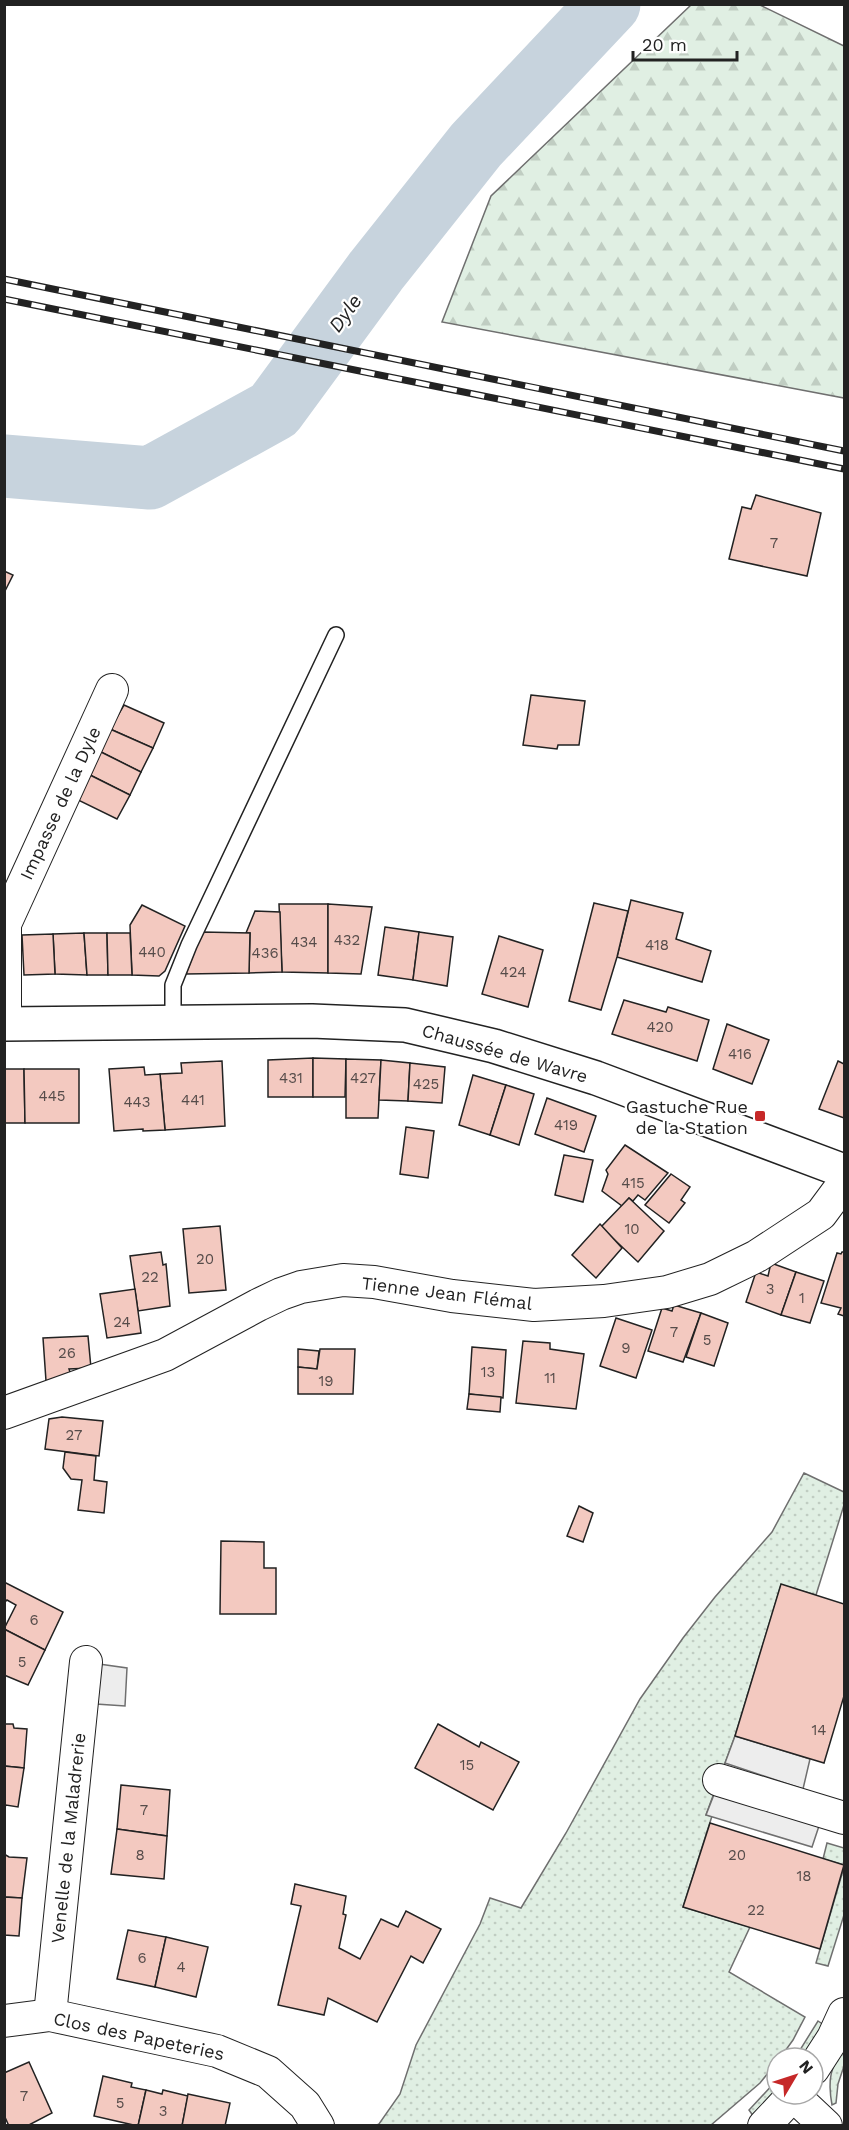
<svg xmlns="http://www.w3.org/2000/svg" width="849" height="2130" font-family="'Work Sans',sans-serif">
	<defs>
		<pattern id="green-dots" width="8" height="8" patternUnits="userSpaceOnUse" patternTransform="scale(1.5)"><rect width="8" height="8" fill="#e0efe3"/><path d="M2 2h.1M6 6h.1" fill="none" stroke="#c0cdc2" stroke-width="1.8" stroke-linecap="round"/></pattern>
		<pattern id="forest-firs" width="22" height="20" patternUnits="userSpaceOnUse" patternTransform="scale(1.5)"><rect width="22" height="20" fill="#e0efe3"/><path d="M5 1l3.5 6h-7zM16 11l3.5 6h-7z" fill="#c0cdc2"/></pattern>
	</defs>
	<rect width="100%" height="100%" fill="#fff"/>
	<g fill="url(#green-dots)" stroke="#6f6f6f" stroke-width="1.5">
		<path d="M804,1473L844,1492V1505L816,1595L781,1585L735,1736L706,1815L712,1816L683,1907L750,1927L729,1972L805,2017L793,2040L780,2058H777V2062L760,2083L711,2125L375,2126L379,2124L400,2094L416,2045L480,1924L490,1898L521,1908L566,1833L640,1699L683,1638L715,1597L772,1532Z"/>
		<path d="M827,1843L844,1848V1865L823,1859Z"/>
		<path d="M844,1867V1915L828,1966L816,1963Z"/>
		<path d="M818,2021L824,2025L806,2058H795Z"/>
		<path d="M844,2046V2066L838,2084L836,2103L832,2105C827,2077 831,2069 844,2046Z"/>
		<path d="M777,2080V2094L754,2117L749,2110Z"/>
	</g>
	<path fill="url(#forest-firs)" stroke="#6f6f6f" stroke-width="1.5" d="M691,5H760L844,46V398L442,322L491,196Z"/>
	<g fill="#ededed" stroke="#6f6f6f" stroke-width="1.5">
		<path d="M99,1664L127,1668L125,1706L96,1704Z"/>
		<path d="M735,1736L810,1759L803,1789L725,1763Z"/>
		<path d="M715,1792L819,1826L812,1847L706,1815Z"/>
	</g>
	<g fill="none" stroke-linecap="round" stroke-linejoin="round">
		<path stroke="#c7d3dd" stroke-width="63" d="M4,466L150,478L274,410L376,271L476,145L609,4"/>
	</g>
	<g fill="#f3c9c0" stroke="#222" stroke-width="1.5">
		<path d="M756,495L821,513L807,576L729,559L742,507L751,509Z"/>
		<path d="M4,571L13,575L4,593Z"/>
		<path d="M531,695L585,701L579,745H558L557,749L523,745Z"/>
		<path d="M124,705L164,723L153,748L110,729Z"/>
		<path d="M110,729L153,748L141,772L99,751Z"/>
		<path d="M99,751L141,772L130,795L88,774Z"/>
		<path d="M88,774L130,795L117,819L76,799Z"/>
		<path d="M631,900L683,913L676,939L711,951L702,982L617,957Z"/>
		<path d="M594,903L628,911L617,957L601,1010L569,1001Z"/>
		<path d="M279,904H328V973L282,972Z"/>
		<path d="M328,904L372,907L361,974L328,973Z"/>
		<path d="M142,905L185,926L165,971L159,976L132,975L130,925Z"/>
		<path d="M255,911L280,912L282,972L249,973L250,933H246Z"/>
		<path d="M385,927L419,932L413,980L378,975Z"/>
		<path d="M202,932L250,933L249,973L186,974Z"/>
		<path d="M419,932L453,937L447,986L413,980Z"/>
		<path d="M84,933L87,975L55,974L53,934Z"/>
		<path d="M84,933H107L108,975H87Z"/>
		<path d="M107,933H130L132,975H108Z"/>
		<path d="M53,934L55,974L24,975L22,935Z"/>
		<path d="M499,936L543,950L528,1007L482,994Z"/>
		<path d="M624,1000L666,1012L668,1007L709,1020L697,1061L612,1034Z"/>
		<path d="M727,1024L769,1040L752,1084L713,1069Z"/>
		<path d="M313,1058V1097H268V1060Z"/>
		<path d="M313,1058L346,1059L345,1097H313Z"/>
		<path d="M346,1059L381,1060L378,1118H346Z"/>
		<path d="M381,1060L410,1063L408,1101L379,1100Z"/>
		<path d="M222,1061L225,1126L165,1130L160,1074L182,1073L181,1063Z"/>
		<path d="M838,1061L844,1064V1118L819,1109Z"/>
		<path d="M410,1063L445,1067L442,1103L408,1101Z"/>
		<path d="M144,1067L145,1075L160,1074L165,1130L143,1131V1129L114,1131L109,1069Z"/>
		<path d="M4,1069H24L25,1123H4Z"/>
		<path d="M24,1069H79V1123H25Z"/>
		<path d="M473,1075L506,1085L490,1135L459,1125Z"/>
		<path d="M506,1085L534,1094L519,1145L490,1135Z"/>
		<path d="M547,1098L596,1116L584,1152L535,1134Z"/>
		<path d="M406,1127L434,1131L428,1178L400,1174Z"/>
		<path d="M625,1145L668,1173L645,1200L638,1195L633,1201L629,1198L622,1206L602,1191L608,1174L606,1170Z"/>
		<path d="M564,1155L593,1160L583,1202L555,1195Z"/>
		<path d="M671,1174L690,1187L681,1200L685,1203L669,1223L645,1205Z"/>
		<path d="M629,1198L664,1231L638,1262L601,1227Z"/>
		<path d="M600,1224L622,1248L596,1278L572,1255Z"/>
		<path d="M220,1226L226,1290L189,1293L183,1229Z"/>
		<path d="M161,1252L163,1265L166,1264L170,1306L138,1311L130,1256Z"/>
		<path d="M842,1252H844V1316L838,1314L841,1308L821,1303L837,1253L841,1254Z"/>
		<path d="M771,1263L796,1272L781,1315L746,1302L756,1272L768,1276Z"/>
		<path d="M796,1272L824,1281L810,1323L781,1315Z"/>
		<path d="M135,1289L141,1333L107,1338L100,1294Z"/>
		<path d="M674,1305L701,1313L683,1362L648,1351L662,1308L672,1311Z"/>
		<path d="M701,1313L728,1323L714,1366L686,1357Z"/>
		<path d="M616,1318L652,1330L636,1378L600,1366Z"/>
		<path d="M88,1336L91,1368L69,1369L72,1378L46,1381L43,1338Z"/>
		<path d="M523,1341L550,1343V1349L584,1354L576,1409L516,1403Z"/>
		<path d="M472,1347L506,1350L503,1398L469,1394Z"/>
		<path d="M298,1349L319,1351L317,1369L298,1367Z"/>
		<path d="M320,1349H355L353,1394H298V1367L317,1369Z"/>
		<path d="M469,1394L501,1397L500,1412L467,1409Z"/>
		<path d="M62,1417L103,1421L99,1456L45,1449L49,1419Z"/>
		<path d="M65,1452L96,1456L94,1480L107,1482L104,1513L78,1510L82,1480L71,1479L63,1468Z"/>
		<path d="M579,1506L593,1513L583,1542L567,1536Z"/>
		<path d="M221,1541L264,1542V1568H276V1614H220Z"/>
		<path d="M4,1582L63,1612L45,1650L4,1629L16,1605L7,1600L4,1603Z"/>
		<path d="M781,1584L844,1604V1696L824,1763L735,1736Z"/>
		<path d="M4,1629L45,1650L28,1685L4,1675Z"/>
		<path d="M4,1724H13L14,1728L27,1729L24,1768L4,1766Z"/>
		<path d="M438,1724L479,1747L481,1742L519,1762L493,1810L415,1768Z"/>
		<path d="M4,1766L24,1768L18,1807L6,1805L4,1809Z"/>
		<path d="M121,1785L170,1790L167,1836L117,1829Z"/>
		<path d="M710,1823L844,1865L820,1949L683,1907Z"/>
		<path d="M117,1829L167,1836L164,1879L111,1874Z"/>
		<path d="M4,1854L9,1857L27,1858L22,1898L4,1897Z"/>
		<path d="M295,1884L346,1896L343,1914L346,1915L339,1948L360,1959L381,1919L398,1927L406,1911L441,1929L423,1963L411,1956L377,2022L328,1998L324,2015L278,2005L301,1906L291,1904Z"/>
		<path d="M4,1897L22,1898L19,1936L4,1935Z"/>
		<path d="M128,1930L166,1937L155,1987L117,1979Z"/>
		<path d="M166,1937L208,1947L196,1997L155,1987Z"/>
		<path d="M29,2062L52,2113L27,2126H9L4,2115V2073Z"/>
		<path d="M103,2076L132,2083L131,2087L146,2090L138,2126L94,2116Z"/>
		<path d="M146,2090L162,2094L163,2090L188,2096L182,2126H138Z"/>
		<path d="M188,2094L230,2103L225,2126H182Z"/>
	</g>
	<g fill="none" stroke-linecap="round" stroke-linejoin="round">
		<g stroke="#222" stroke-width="18">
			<path id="lane" d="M173,1021V985L189,945L336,635"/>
		</g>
		<g stroke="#222" stroke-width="34">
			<g id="street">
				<path d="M5,1024V924L112,690"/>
				<path d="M4,1413L165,1355L258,1305L281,1294L301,1287L343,1280L374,1282L452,1296L534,1305L604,1301L667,1292L710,1279L757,1256L821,1214L844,1183"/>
				<path d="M719,1780L844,1818"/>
				<path d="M50,2015L86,1662"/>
				<path d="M4,2021L50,2015L217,2051L268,2072L305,2105L318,2126"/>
				<path d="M813,2069L833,2038L844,2014"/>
				<path d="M793,2095L826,2126"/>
				<path d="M764,2126L794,2094"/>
			</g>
		</g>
		<g stroke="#222" stroke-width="36">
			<path id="secondary" d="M4,1024L312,1021L405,1025L494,1046L596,1078L844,1171"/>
		</g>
		<use href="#lane" stroke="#fff" stroke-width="15"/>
		<use href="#street" stroke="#fff" stroke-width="32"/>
		<use href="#secondary" stroke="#fff" stroke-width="33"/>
		<g stroke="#222" stroke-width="7">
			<g id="rail">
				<path d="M4,279L844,451"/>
				<path d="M4,299L844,469"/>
			</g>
		</g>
		<use href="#rail" stroke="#fff" stroke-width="4.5" stroke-dasharray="14" stroke-linecap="butt"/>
	</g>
	<rect fill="#c62828" stroke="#fff" stroke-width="2" x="754" y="1110" width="12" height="12" rx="3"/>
	<g text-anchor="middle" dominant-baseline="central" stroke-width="4.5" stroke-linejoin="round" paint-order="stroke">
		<g font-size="15" fill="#564c4a">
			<text x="774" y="543">7</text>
			<text x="347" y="940">432</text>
			<text x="304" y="942">434</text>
			<text x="657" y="945">418</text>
			<text x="152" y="952">440</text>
			<text x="265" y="953">436</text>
			<text x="513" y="972">424</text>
			<text x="660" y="1027">420</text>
			<text x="740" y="1054">416</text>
			<text x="291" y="1078">431</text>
			<text x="363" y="1078">427</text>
			<text x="426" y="1084">425</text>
			<text x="52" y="1096">445</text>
			<text x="193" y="1100">441</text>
			<text x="137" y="1102">443</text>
			<text x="566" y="1125">419</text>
			<text x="633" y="1183">415</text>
			<text x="632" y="1229">10</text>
			<text x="205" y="1259">20</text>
			<text x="150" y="1277">22</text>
			<text x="770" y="1289">3</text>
			<text x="802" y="1298">1</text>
			<text x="122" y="1322">24</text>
			<text x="674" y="1332">7</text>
			<text x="707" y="1340">5</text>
			<text x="626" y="1348">9</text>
			<text x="67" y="1353">26</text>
			<text x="488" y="1372">13</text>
			<text x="550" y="1378">11</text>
			<text x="326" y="1381">19</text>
			<text x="74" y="1435">27</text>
			<text x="34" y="1620">6</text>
			<text x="22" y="1662">5</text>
			<text x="819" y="1730">14</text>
			<text x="467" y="1765">15</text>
			<text x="144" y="1810">7</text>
			<text x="140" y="1855">8</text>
			<text x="737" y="1855">20</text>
			<text x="804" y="1876">18</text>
			<text x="756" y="1910">22</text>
			<text x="142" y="1958">6</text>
			<text x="181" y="1967">4</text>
			<text x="24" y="2096">7</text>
			<text x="120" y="2103">5</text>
			<text x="163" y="2111">3</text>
		</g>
		<g font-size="18" fill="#222" stroke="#fff">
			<text transform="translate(60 803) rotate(-65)">Impasse de la Dyle</text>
			<text transform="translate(505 1053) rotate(16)">Chaussée de Wavre</text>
			<text transform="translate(447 1293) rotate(7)">Tienne Jean Flémal</text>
			<text transform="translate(68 1838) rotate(-84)">Venelle de la Maladrerie</text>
			<text transform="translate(139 2036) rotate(12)">Clos des Papeteries</text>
		</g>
		<g font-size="18" fill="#222" stroke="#fff" text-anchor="end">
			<text x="748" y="1106">Gastuche Rue<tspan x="748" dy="21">de la Station</tspan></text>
		</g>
		<g font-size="20" font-style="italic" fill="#222" stroke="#fff">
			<text transform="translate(345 313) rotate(-54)">Dyle</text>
		</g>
	</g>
	<rect width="849" height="2130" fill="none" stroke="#222222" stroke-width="12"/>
	<g transform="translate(795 2076) rotate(51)"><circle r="28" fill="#ffffff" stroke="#a7a7a7" stroke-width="1.5"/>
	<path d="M0-4.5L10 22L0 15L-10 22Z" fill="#c62828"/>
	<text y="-9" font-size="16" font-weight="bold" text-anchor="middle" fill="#222222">N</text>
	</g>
	<path d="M633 51v9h104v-9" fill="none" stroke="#222222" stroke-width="3"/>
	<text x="642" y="51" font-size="18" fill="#222222" stroke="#ffffff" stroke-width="4.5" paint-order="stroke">20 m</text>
</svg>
